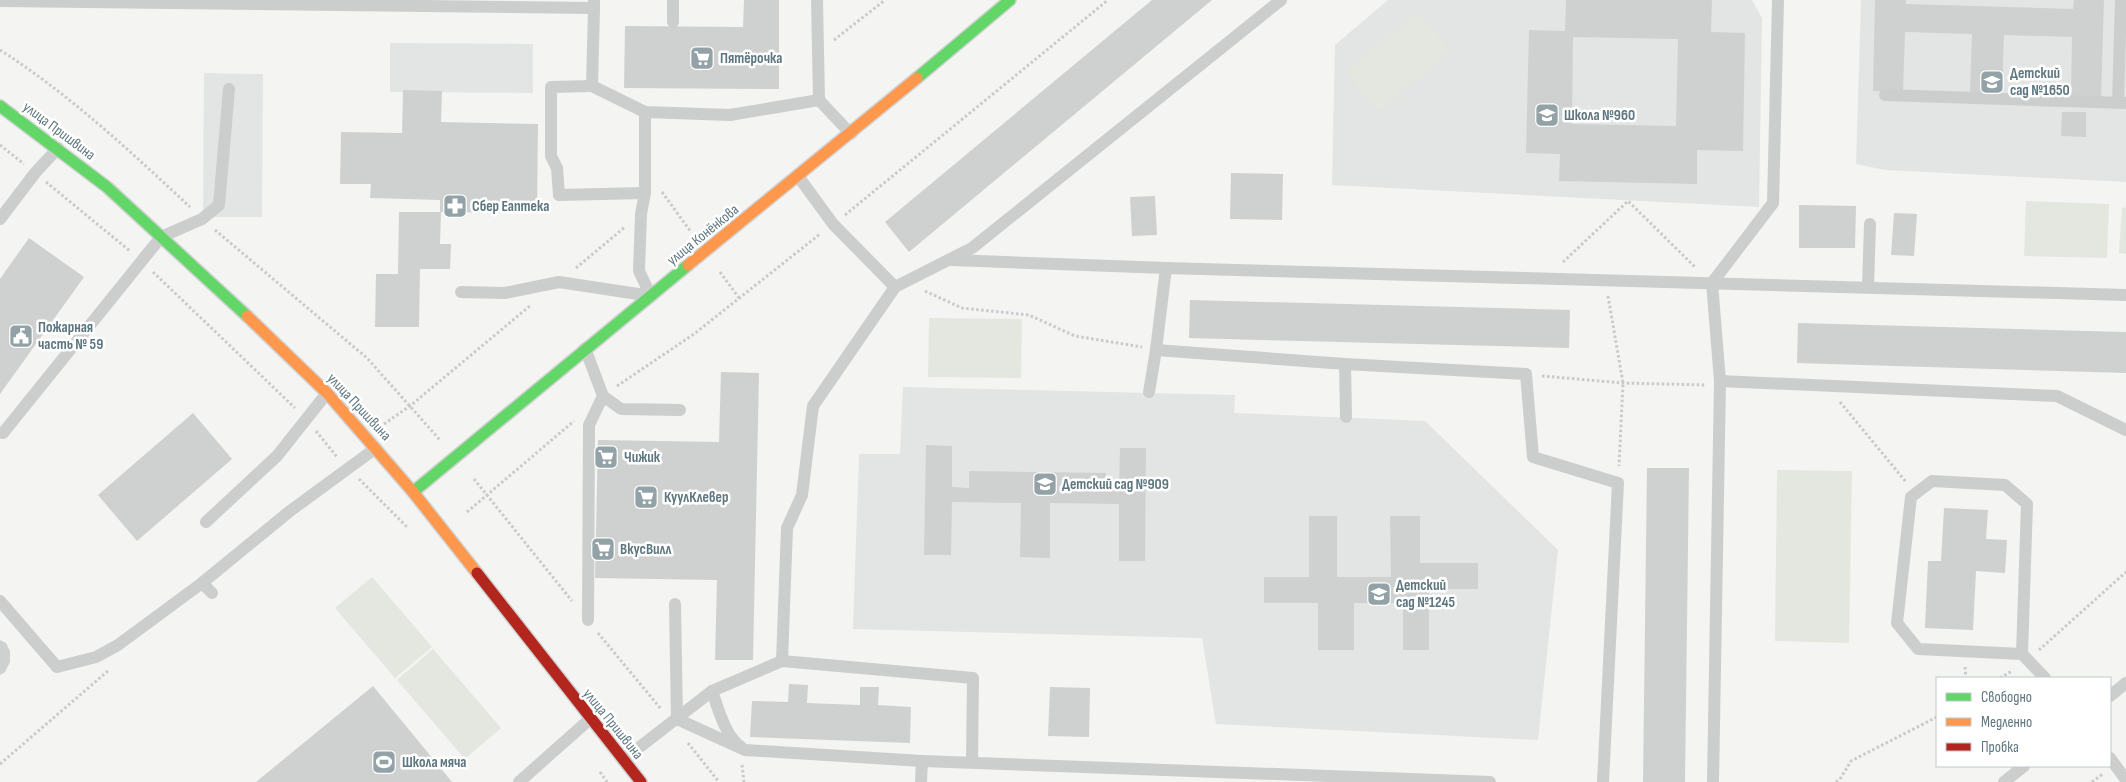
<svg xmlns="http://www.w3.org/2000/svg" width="2126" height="782" font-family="'Sofia Sans Condensed',sans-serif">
	<rect width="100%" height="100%" fill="#f4f4f2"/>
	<g fill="#e3e5e4">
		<path d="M1388,0H1752L1762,18L1759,207L1332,185L1335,45Z"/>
		<path d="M1861,0H2126V182L1885,170L1856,164Z"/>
		<path d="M390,43L533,44V93L390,92Z"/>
		<path d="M204,73L263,74L262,217H203Z"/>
		<path d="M903,387L1235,395L1234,413L1425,421L1558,550L1538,740L1216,724L1202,638L853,629L859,454H900Z"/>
	</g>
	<g fill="#e4e7e0">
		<path d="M1417,11L1451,52L1379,111L1345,71Z"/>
		<path d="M2026,201L2109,204L2107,258L2024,256Z"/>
		<path d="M2122,207L2126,208V254L2119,253Z"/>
		<path d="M929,318L1022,319L1021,378L928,377Z"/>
		<path d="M1777,470L1852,471L1849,643L1775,641Z"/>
		<path d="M372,577L432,647L395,678L335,608Z"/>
		<path d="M433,649L501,728L465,759L397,680Z"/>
	</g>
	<g fill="#cfd0d0" fill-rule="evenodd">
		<path d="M744,0H779V89L624,88L625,26L743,27Z"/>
		<path d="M1152,0H1212L909,252L885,222Z"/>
		<path d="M1566,0H1712L1711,32L1745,33L1743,151L1697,150V184L1559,181L1560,154L1526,153L1529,30L1565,31ZM1573,37L1678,39L1676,126L1572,124Z"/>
		<path d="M1875,0H1906V4L2073,9L2074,0H2104L2101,98L2071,97L2072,37L2004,35L2002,93L1970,92L1972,34L1905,32L1903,92L1873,91Z"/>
		<path d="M403,90L442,91L441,122L538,124L537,213L440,212V200L370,198L371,184H340L341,132L402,133Z"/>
		<path d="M2062,112H2086V137L2061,136Z"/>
		<path d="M1231,173L1283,174L1282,220L1230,219Z"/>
		<path d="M1155,196L1157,235L1132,236L1130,197Z"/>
		<path d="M1799,205L1856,206L1855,248H1799Z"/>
		<path d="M399,212H441L440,244H451L450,269H420L419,327H375L376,274H398Z"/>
		<path d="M1894,213L1917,214L1914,256L1891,255Z"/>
		<path d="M29,238L84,277L0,394V279Z"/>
		<path d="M1190,300L1570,310L1569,348L1189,338Z"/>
		<path d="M1798,323L2126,332V373L1797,363Z"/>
		<path d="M721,372L759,373L753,660H715L717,580L595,578L598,440L719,442Z"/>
		<path d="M193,413L232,459L137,541L98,495Z"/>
		<path d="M926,445L952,446V487L969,488V471L1106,473V489L1119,490L1120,448H1146L1145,561H1119V504L1050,503V558L1020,557L1021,503L952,502L951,555H924Z"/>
		<path d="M1647,468H1689L1685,782H1643Z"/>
		<path d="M1944,508L1988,510L1986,539L2007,540L2005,573L1976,571L1973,630L1925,628L1928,561H1941Z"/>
		<path d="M1309,516H1337V577H1391L1390,516H1420V563H1478V589H1429V650H1403V603H1354V650H1318V603H1264V577H1309Z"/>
		<path d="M0,640L6,643L10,651V662L5,672L0,675Z"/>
		<path d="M789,684L808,685L807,703L860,705V687H879L878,705L911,707L910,743L750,737L752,701L788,702Z"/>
		<path d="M373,686L452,782H256Z"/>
		<path d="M1050,687L1090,688L1089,737L1048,736Z"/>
	</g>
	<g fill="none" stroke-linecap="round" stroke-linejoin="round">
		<g stroke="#d0d2d2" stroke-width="14">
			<g id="fast">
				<path d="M917,78L1010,0"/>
				<path d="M0,106L107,187L247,316"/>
				<path d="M413,492L688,265"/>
			</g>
		</g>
		<g stroke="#d0d2d2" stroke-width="14">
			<g id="slow">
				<path d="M688,265L917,78"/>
				<path d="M247,316L327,393L413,492L477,573"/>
			</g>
		</g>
		<g stroke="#d0d2d2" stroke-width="14">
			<path id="jam" d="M477,573L641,782"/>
		</g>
		<g stroke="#c9cacb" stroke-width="3" stroke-dasharray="2.5 2.5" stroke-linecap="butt">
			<path d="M834,40L885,0"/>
			<path d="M0,50C69,94 130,151 190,207"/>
			<path d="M0,145L24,164"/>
			<path d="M46,182L130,251"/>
			<path d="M662,192L691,232"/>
			<path d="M845,215L1108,0"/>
			<path d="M215,230L367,358L440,440"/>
			<path d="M1563,262L1628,201L1695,267"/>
			<path d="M576,268L625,227"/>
			<path d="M153,272L295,408"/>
			<path d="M720,272L739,298"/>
			<path d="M925,291L962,308L1029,315L1075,336L1142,347"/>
			<path d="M1608,296L1623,383L1619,466"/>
			<path d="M1542,376L1623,383L1705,385"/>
			<path d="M617,386L694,334L820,234"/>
			<path d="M1840,402L1906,482"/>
			<path d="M384,424L410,406L531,305"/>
			<path d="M316,431L337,457"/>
			<path d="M359,479L408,528"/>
			<path d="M474,479L572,601"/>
			<path d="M467,512L574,421"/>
			<path d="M598,633L661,709"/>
			<path d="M2039,650L2126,572"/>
			<path d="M1965,667L1966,678"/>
			<path d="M2000,678L2012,671"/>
			<path d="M688,743L719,782"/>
			<path d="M0,764L109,670"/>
			<path d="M742,765L744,782"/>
			<path d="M600,772L607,782"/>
			<path d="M1836,782L1840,779L1851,761L1937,717"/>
			<path d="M2092,782L2104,773"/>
		</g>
		<g stroke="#cccdcd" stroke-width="12">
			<path d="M817,0L819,100"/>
			<path d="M0,1L594,8V0"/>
			<path d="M594,8L592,86L645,112L730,115L819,100L851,134"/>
			<path d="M673,22V0"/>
			<path d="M592,86L551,87V156L557,168L559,195L645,193"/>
			<path d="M1885,95L2126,103"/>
			<path d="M2118,102L2121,0"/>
			<path d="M798,176L833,224L895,287"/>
			<path d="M0,219L35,173L58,148"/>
			<path d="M952,260L1166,268L2126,295"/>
			<path d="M1166,268L1156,350L1345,364L1526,374L1533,457L1618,483L1603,782"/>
			<path d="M1868,287L1870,224"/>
			<path d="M461,292L505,293L559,282L651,296L639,271L641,214L645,193V112"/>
			<path d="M585,348L603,396L589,425L588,620"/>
			<path d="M1345,364L1346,417"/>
			<path d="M1720,381L2057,396L2126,430"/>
			<path d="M1149,392L1156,350"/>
			<path d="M603,396L621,409L680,410"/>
			<path d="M3,433L161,237L202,219L219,205L229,89"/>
			<path d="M206,522L277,456L327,393"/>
			<path d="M202,583L212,593"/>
			<path d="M0,601L57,667L96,657L118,645L202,583L290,511L376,448"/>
			<path d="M675,604L677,719L745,750L922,761L1490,782"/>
			<path d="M2022,654L1918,649L1897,623L1911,497L1932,481L2005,485L2027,504L2022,654L2045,678"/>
			<path d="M782,661L787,528L802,495L813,406L895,287L972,248L1281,0"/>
			<path d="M712,691C718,708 725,736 741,747"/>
			<path d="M2110,696L2126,683"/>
			<path d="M2110,758L2126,780"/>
			<path d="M623,760L712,691L782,661L973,678L972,762"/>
			<path d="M519,782L590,719"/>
			<path d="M921,782L922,761"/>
			<path d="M1713,782L1720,381L1712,283L1773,203L1778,0"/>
			<path d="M2004,782L2024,766"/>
		</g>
		<use href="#fast" stroke="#63d668" stroke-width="11"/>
		<use href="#slow" stroke="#ff974d" stroke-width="11"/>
		<use href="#jam" stroke="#b3261e" stroke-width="11"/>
	</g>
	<defs>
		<g id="supermarket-square" transform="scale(1.25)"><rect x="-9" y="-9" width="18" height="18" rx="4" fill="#92a2a7" stroke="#fff"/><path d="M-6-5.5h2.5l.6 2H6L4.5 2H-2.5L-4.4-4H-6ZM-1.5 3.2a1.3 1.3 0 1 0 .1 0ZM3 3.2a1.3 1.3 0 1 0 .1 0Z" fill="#fff"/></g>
		<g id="school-square" transform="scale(1.25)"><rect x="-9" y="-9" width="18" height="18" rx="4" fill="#92a2a7" stroke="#fff"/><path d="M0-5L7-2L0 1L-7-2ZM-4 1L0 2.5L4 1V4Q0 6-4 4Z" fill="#fff"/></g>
		<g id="pharmacy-square" transform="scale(1.25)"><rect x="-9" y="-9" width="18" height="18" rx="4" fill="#92a2a7" stroke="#fff"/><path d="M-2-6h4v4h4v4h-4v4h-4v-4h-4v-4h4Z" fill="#fff"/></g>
		<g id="civic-square" transform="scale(1.25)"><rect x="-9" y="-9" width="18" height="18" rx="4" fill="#92a2a7" stroke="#fff"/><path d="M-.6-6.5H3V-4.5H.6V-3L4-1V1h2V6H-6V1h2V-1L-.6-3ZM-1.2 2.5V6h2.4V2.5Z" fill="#fff"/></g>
		<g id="stadium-square" transform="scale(1.25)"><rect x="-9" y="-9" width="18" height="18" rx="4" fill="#92a2a7" stroke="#fff"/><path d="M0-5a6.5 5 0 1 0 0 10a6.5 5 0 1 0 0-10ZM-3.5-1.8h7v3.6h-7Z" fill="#fff"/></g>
	</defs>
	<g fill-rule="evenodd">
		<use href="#supermarket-square" x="702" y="58"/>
		<use href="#school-square" x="1992" y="82"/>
		<use href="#school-square" x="1547" y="115"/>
		<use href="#pharmacy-square" x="455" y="206"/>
		<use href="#civic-square" x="21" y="336"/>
		<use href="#supermarket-square" x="606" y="457"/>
		<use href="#school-square" x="1045" y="484"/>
		<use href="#supermarket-square" x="646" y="497"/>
		<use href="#supermarket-square" x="603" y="549"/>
		<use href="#school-square" x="1379" y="594"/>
		<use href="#stadium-square" x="384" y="762"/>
	</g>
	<g text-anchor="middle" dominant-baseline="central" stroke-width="5" stroke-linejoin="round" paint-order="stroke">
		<g font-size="15" font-weight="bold" fill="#5d767f" stroke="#fff" text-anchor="start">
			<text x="720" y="58">Пятёрочка</text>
			<text x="2010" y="73">Детский<tspan x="2010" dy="17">сад №1650</tspan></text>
			<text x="1564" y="115">Школа №960</text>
			<text x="472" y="206">Сбер Еаптека</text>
			<text x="38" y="327">Пожарная<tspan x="38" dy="17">часть № 59</tspan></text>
			<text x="624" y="457">Чижик</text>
			<text x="1062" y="484">Детский сад №909</text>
			<text x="664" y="497">КуулКлевер</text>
			<text x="620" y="549">ВкусВилл</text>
			<text x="1396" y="585">Детский<tspan x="1396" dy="17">сад №1245</tspan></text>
			<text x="402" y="762">Школа мяча</text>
		</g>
		<g font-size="15" fill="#5d767f" stroke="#fff">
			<text transform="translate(59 131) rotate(37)">улица Пришвина</text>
			<text transform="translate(703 235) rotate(-39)">улица Конёнкова</text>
			<text transform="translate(359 407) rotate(47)">улица Пришвина</text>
			<text transform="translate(613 724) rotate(51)">улица Пришвина</text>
		</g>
	</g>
	<rect x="1936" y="677" width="175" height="90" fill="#ffffff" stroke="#bec8cc"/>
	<rect x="1946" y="693" width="25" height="8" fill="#63d668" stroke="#bec8cc"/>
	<text x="1981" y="702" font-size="15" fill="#5d767f">Свободно</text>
	<rect x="1946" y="718" width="25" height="8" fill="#ff974d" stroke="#bec8cc"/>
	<text x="1981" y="727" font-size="15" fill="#5d767f">Медленно</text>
	<rect x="1946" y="743" width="25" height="8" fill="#b3261e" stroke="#bec8cc"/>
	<text x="1981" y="752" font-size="15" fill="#5d767f">Пробка</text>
</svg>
